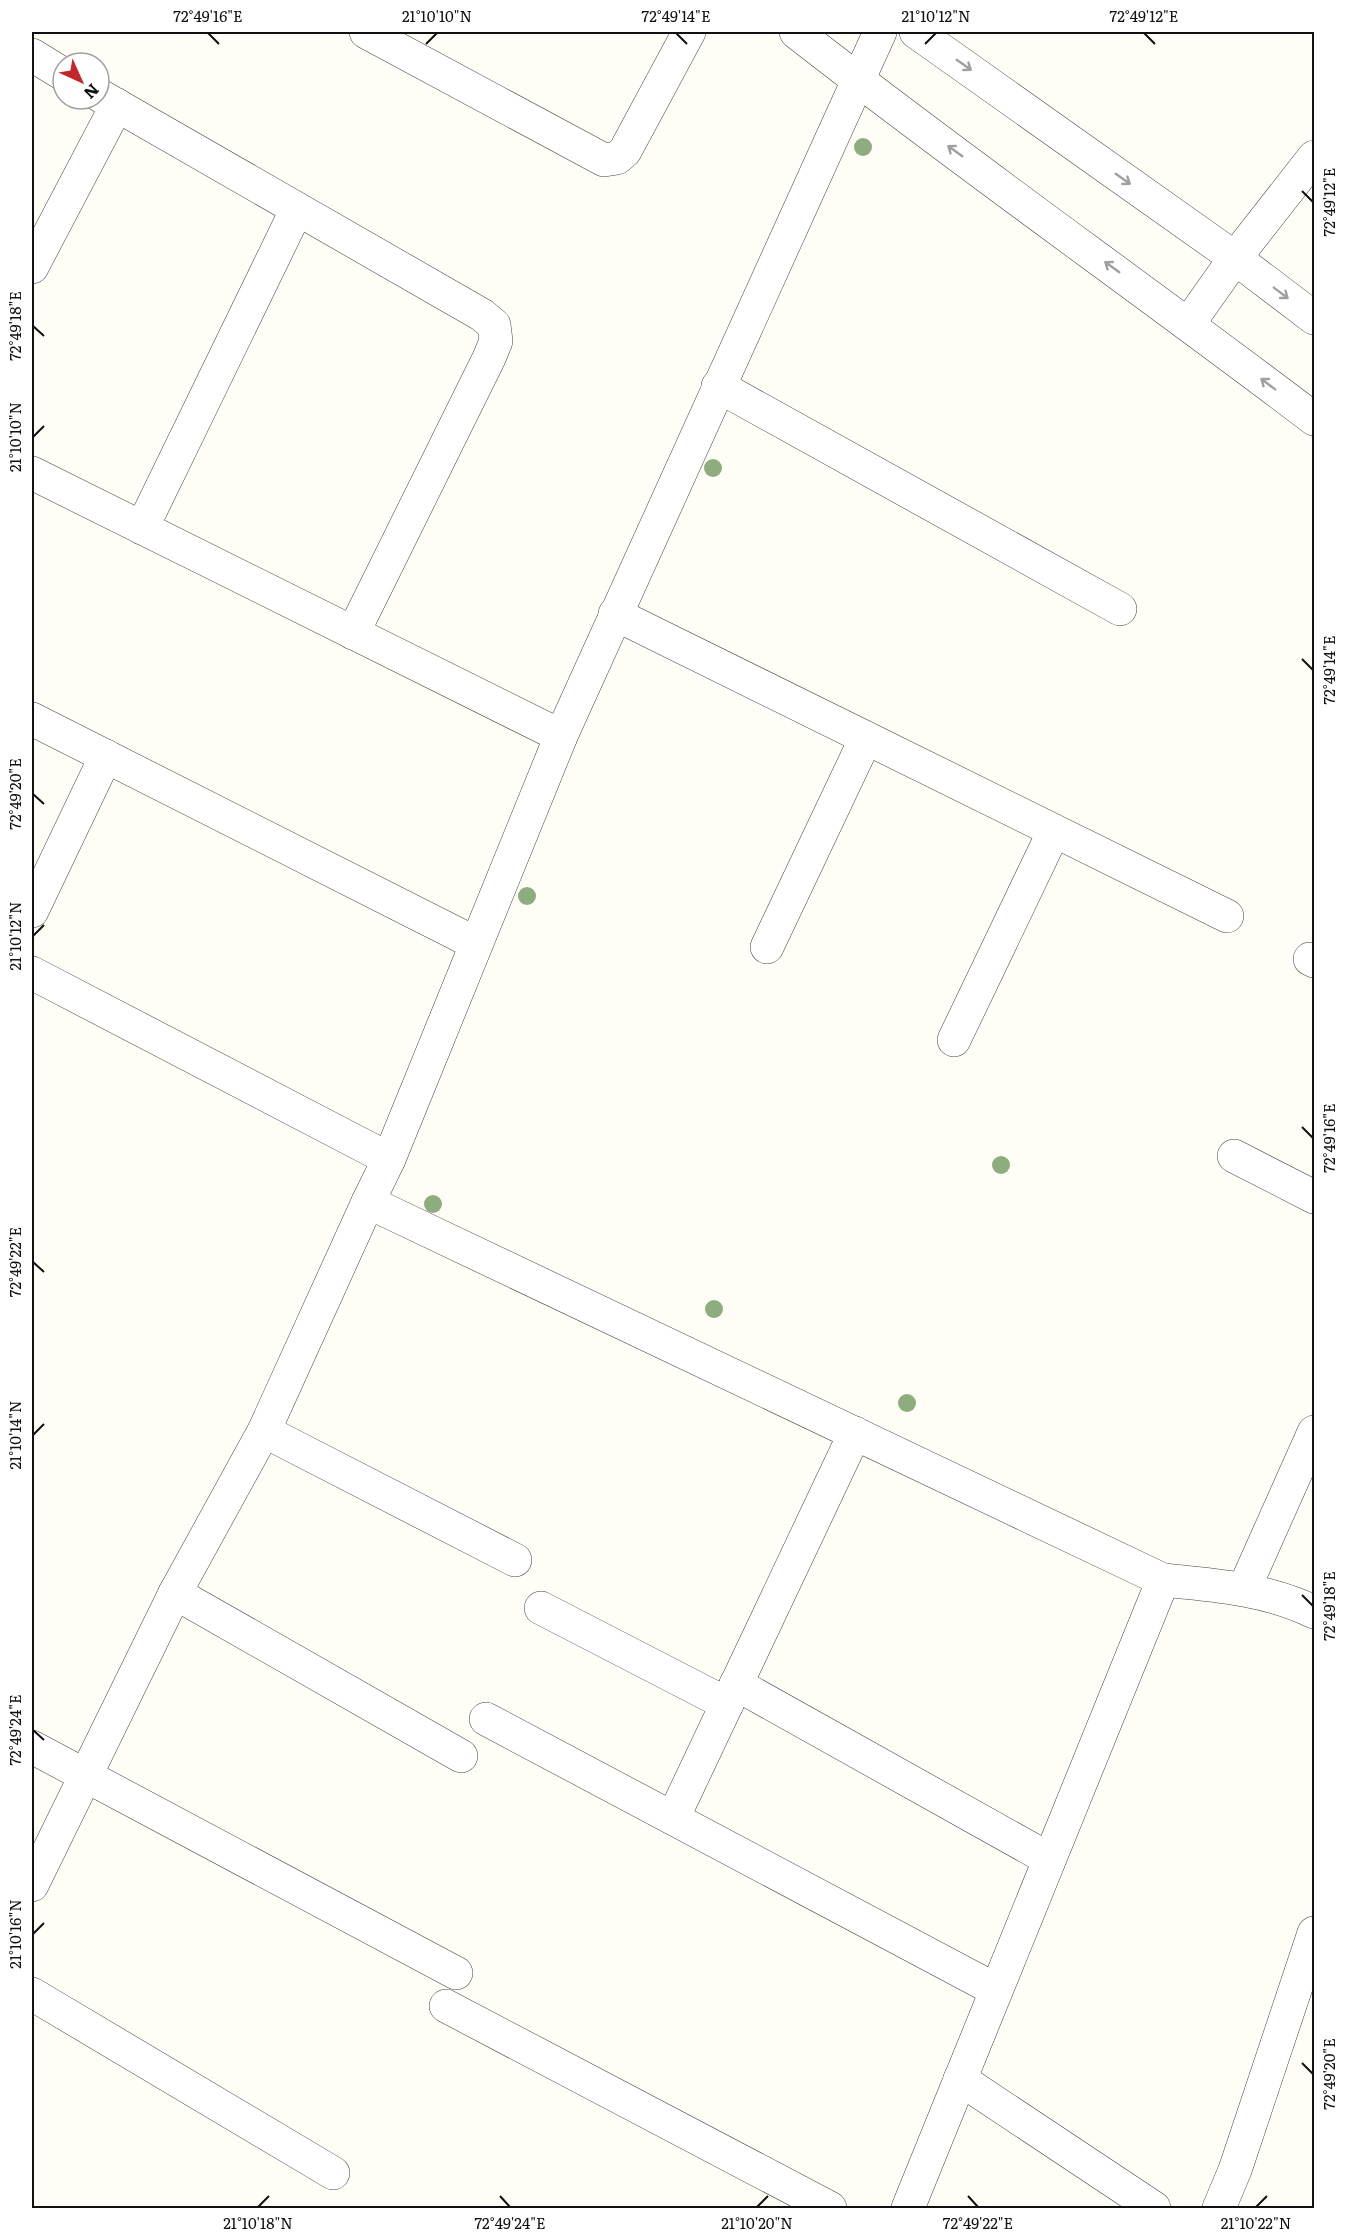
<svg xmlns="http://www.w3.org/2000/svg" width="1346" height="2240" font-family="Literata,serif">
	<rect width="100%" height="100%" fill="#fffdf5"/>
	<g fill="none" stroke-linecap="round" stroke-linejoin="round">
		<g stroke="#444" stroke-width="34">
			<g id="minor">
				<path d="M366,32L604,160L617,158L625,151L689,32"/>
				<path d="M796,32C966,165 1143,289 1314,419"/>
				<path d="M880,32L561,736L389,1159L368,1202L1163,1580L908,2208"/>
				<path d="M916,32L1235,258L1314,318"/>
				<path d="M32,55L63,74"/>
				<path d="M99,95L482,315L494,325L496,341L489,358L353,633"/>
				<path d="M32,267L117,105"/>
				<path d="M1189,323L1235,258L1314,157"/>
				<path d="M718,386L1120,609"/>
				<path d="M32,473L561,736"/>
				<path d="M142,528L297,209"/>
				<path d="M615,614L1227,916"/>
				<path d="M32,719L475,943"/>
				<path d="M32,911L106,756"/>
				<path d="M767,947L866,738"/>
				<path d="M1310,959L1314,961"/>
				<path d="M32,973L389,1159"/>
				<path d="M954,1040L1054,831"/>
				<path d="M1234,1156L1314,1197"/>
				<path d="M264,1431L515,1560"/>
				<path d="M1163,1580C1215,1585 1267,1589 1314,1612"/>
				<path d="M1244,1589L1314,1432"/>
				<path d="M175,1593L461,1756"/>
				<path d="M541,1608L727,1704"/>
				<path d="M736,1684L1049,1859"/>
				<path d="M486,1719L996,1990"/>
				<path d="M32,1747L456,1973"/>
				<path d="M673,1818L855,1433"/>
				<path d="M32,1885L175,1593L264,1431L368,1202"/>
				<path d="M32,1994L333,2173"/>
				<path d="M446,2006L830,2208"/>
				<path d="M960,2079L1154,2208"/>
				<path d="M1219,2208L1235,2170L1314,1933"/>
			</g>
		</g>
		<use href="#minor" stroke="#fff" stroke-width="33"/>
	</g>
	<g fill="#8dad7f">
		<circle cx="863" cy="147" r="9"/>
		<circle cx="713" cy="468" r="9"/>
		<circle cx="527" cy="896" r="9"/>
		<circle cx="1001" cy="1165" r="9"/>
		<circle cx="433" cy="1204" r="9"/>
		<circle cx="714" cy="1309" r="9"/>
		<circle cx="907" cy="1403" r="9"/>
	</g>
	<defs><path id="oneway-shaft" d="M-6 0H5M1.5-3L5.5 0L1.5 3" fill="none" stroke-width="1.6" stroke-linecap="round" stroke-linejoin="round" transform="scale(1.5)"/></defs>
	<g stroke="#a0a0a0">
		<use href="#oneway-shaft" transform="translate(964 65) rotate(35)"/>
		<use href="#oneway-shaft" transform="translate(955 151) rotate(-144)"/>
		<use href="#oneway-shaft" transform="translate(1123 179) rotate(35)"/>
		<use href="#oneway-shaft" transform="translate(1112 267) rotate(-144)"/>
		<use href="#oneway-shaft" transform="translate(1281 293) rotate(37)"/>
		<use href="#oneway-shaft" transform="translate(1268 384) rotate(-143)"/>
	</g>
	<path fill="none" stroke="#111" stroke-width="2" d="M208,33L219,44M676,33L687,44M1144,33L1155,44M426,44L437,33M925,44L936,33M1302,191L1313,202M33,326L44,336M33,437L44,426M1302,659L1313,670M33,794L44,804M33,936L44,925M1302,1127L1313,1138M33,1262L44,1272M33,1435L44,1424M1302,1595L1313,1606M33,1730L44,1740M33,1934L44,1923M1302,2063L1313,2074M500,2196L510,2207M968,2196L978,2207M258,2207L269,2196M757,2207L768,2196M1256,2207L1267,2196"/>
	<rect width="1346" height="2240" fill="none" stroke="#ffffff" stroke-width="66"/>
	<g transform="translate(81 81) rotate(135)"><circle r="28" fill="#ffffff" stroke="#a0a0a0" stroke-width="1.5"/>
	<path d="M0-4.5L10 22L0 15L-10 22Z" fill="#c4262e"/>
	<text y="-9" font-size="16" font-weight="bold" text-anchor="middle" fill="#111111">N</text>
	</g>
	<rect x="33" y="33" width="1280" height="2174" fill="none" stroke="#111" stroke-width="2"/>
	<g font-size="15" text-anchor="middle" fill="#111">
		<text x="208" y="22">72°49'16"E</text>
		<text x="437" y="22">21°10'10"N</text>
		<text x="676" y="22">72°49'14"E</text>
		<text x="936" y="22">21°10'12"N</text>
		<text x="1144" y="22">72°49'12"E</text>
		<text transform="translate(1330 202) rotate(-90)" y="5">72°49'12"E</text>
		<text transform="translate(16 326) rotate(-90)" y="5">72°49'18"E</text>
		<text transform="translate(16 437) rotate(-90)" y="5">21°10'10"N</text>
		<text transform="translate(1330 670) rotate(-90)" y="5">72°49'14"E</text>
		<text transform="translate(16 794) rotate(-90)" y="5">72°49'20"E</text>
		<text transform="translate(16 936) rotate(-90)" y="5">21°10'12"N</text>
		<text transform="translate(1330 1138) rotate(-90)" y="5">72°49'16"E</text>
		<text transform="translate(16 1262) rotate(-90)" y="5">72°49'22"E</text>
		<text transform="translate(16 1435) rotate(-90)" y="5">21°10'14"N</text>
		<text transform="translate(1330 1606) rotate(-90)" y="5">72°49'18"E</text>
		<text transform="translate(16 1730) rotate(-90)" y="5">72°49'24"E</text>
		<text transform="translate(16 1934) rotate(-90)" y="5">21°10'16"N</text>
		<text transform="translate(1330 2074) rotate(-90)" y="5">72°49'20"E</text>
		<text x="258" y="2229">21°10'18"N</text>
		<text x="510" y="2229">72°49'24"E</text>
		<text x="757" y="2229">21°10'20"N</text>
		<text x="978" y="2229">72°49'22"E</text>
		<text x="1256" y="2229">21°10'22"N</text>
	</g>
</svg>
